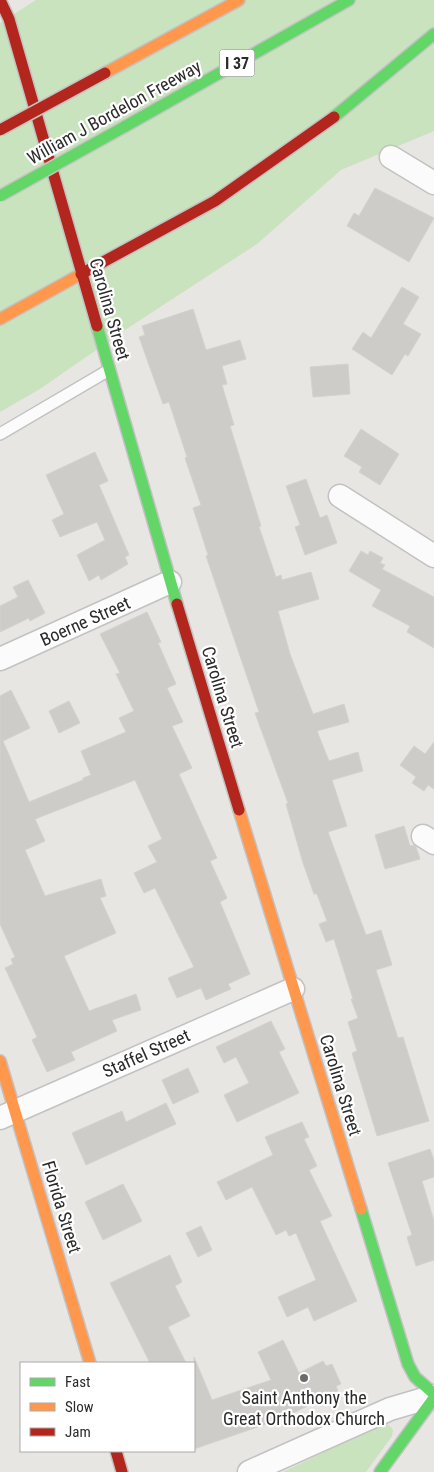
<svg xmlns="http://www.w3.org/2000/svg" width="434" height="1472" font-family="'Roboto Condensed',sans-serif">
	<rect width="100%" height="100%" fill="#e8e6e2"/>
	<g fill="#c8e3bd">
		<path d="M36,0H434V131L341,170L257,244L128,328L40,389L0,412V23Z"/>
		<path d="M386,1422L393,1430L392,1436L366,1472H283Z"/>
	</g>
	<g fill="#cdccc9" stroke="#d4d2ce">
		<path d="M375,188L434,218L409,262L347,226L354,213L359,216Z"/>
		<path d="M402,287L419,297L403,324L421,334L408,356L405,354L392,375L352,349L363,332L371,338Z"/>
		<path d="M193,309L206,350L240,340L246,359L222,366L227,384L222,385L234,425L230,426L261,526L259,527L276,577L281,575L282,580L311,572L319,599L278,611L290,654L313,714L344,704L349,722L317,731L329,761L358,752L363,771L332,780L347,826L328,832L366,935L381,930L392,965L376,970L398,1038L403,1037L429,1121L377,1136L352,1053L357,1051L348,1022L358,1018L351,999H353L334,939L326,942L319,924L327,921L317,894H314L303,863L286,804L288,803L255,713L259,712L206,556L208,555L193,508L201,505L185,458L187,457L169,402L163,404L139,337L145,335L142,326Z"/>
		<path d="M348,364L350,394L313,397L310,367Z"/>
		<path d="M361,429L399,454L380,485L359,472L362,467L344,456Z"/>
		<path d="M95,452L108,481L99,485L129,555L125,557L128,564L101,580L99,575L89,581L77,555L105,540L97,522L60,537L52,520L64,514L46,475Z"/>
		<path d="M306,479L320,518L327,515L337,543L305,555L295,527L300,525L286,486Z"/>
		<path d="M361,551L368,555L370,551L383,558L380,563L385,565L382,569L434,597V648L407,632L410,626L372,606L381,590L349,571Z"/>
		<path d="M28,580L45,613L30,621L29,618L0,632V606L18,597L13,587Z"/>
		<path d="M147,612L161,642L158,643L176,684L167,688L183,722L172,726L192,768L179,774L217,858L210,861L227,898L220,902L250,974L228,984L231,989L206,1000L201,988L177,998L168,978L194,967L155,888L144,893L134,873L157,862L148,846L162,839L135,780L35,819L45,841L25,850L45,896L101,879L106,896L100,898L116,933L64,956L89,1011L136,994L141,1010L112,1020L117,1031L71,1052L75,1060L47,1072L32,1040L37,1037L5,968L13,964L11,959L15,957L0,924V696L11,690L30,728L3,741L29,802L83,780V778L91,775L81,751L126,732L119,718L134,711L116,674L120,673L100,634Z"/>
		<path d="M69,701L80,723L59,733L49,711Z"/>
		<path d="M434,742V789L428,785L424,791L412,783L416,777L400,765L414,746L425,754Z"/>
		<path d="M404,826L410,846L414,845L416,847L420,859L385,869L375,835Z"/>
		<path d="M271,1021L285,1049L279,1052L299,1093L237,1122L224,1095L249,1083L236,1057L224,1063L216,1047Z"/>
		<path d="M188,1068L199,1092L173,1104L162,1080Z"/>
		<path d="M166,1103L176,1124L86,1165L72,1133L122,1111L126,1122Z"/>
		<path d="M302,1122L309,1137L304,1139L317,1166L309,1170L332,1216L320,1221L357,1301L314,1321L308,1307L287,1317L278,1297L316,1280L296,1233L289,1236L286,1230L276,1235L252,1187L226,1200L217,1182L273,1155L265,1137Z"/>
		<path d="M430,1149L434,1160V1177L422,1181L434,1221V1260L416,1266L407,1237L412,1235L388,1163Z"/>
		<path d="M123,1184L142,1221L103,1240L85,1202Z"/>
		<path d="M201,1226L212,1250L198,1257L186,1233Z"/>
		<path d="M170,1255L182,1282L175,1286L190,1316L168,1327L186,1363H150L110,1283Z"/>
		<path d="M283,1340L299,1373L323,1361L326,1366L332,1364L341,1384L336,1386L338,1391L281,1419L194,1449V1357L212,1400L271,1380L258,1352Z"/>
	</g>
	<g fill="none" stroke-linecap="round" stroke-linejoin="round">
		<g stroke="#c2c2c2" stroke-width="14">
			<path id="lane" d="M0,434L109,370"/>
		</g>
		<g stroke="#c2c2c2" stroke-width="25">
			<g id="street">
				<path d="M391,157L434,183"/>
				<path d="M340,496L434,556"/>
				<path d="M0,659L170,582"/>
				<path d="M423,836L434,843"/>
				<path d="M0,1118L293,989"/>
				<path d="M249,1472L390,1409L434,1396"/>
			</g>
		</g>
		<g stroke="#c2c2c2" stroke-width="14">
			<g id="fast">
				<path d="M334,117L434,34"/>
				<path d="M124,127L349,0"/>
				<path d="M97,326L177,604"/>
				<path d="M361,1209L408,1364L415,1377L434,1394"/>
				<path d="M380,1472L434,1398"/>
			</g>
		</g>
		<g stroke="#c2c2c2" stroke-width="14">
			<g id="slow">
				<path d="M105,73L239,0"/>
				<path d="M0,319L81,274"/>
				<path d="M239,810L361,1209"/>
				<path d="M0,1061L90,1363"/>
			</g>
		</g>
		<g stroke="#c2c2c2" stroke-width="14">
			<g id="jam">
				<path d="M0,0L9,19L97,326"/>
				<path d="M81,274L215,201L334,117"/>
				<path d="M177,604L239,810"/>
				<path d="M116,1451L122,1472"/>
			</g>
		</g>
		<use href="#lane" stroke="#fcfbfb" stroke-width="11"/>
		<use href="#street" stroke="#fcfbfb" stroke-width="22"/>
		<use href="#fast" stroke="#63d668" stroke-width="11"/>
		<use href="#slow" stroke="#ff974d" stroke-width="11"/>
		<use href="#jam" stroke="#b3261e" stroke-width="11"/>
		<g stroke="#c5c4c2" stroke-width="14" stroke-linecap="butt">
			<path id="fast-bridge" d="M0,196L124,127"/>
		</g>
		<g stroke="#c5c4c2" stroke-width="14" stroke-linecap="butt">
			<path id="jam-bridge" d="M0,130L105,73"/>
		</g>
		<use href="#fast-bridge" stroke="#63d668" stroke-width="11"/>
		<use href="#jam-bridge" stroke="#b3261e" stroke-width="11"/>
	</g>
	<circle fill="#6d6c6b" stroke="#fff" stroke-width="2" cx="304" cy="1378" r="5"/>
	<g text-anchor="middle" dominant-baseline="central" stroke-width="4.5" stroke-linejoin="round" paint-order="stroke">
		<rect fill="#fff" stroke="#6b6b6b" stroke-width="1" x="219.5" y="49.5" width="35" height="27" rx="4"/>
		<g font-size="16" font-weight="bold" fill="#2b2b2b">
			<text x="237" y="63">I 37</text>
		</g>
		<g font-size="18" fill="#2b2b2b" stroke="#fff">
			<text transform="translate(114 112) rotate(-29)">William J Bordelon Freeway</text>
			<text transform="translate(110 309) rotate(74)">Carolina Street</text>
			<text transform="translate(85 621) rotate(-24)">Boerne Street</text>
			<text transform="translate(223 697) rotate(73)">Carolina Street</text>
			<text transform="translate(146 1053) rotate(-24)">Staffel Street</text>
			<text transform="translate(341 1085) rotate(73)">Carolina Street</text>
			<text transform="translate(62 1207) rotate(73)">Florida Street</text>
		</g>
		<g font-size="18" fill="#2b2b2b" stroke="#fff">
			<text x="304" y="1397">Saint Anthony the<tspan x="304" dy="21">Great Orthodox Church</tspan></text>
		</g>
	</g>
	<rect x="20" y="1362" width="175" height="90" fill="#ffffff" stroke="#aaaaaa"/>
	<rect x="30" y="1378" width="25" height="8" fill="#63d668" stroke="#aaaaaa"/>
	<text x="65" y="1387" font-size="15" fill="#2b2b2b">Fast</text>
	<rect x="30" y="1403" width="25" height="8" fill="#ff974d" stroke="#aaaaaa"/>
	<text x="65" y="1412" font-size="15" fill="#2b2b2b">Slow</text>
	<rect x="30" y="1428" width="25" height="8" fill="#b3261e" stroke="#aaaaaa"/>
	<text x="65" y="1437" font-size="15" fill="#2b2b2b">Jam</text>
</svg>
